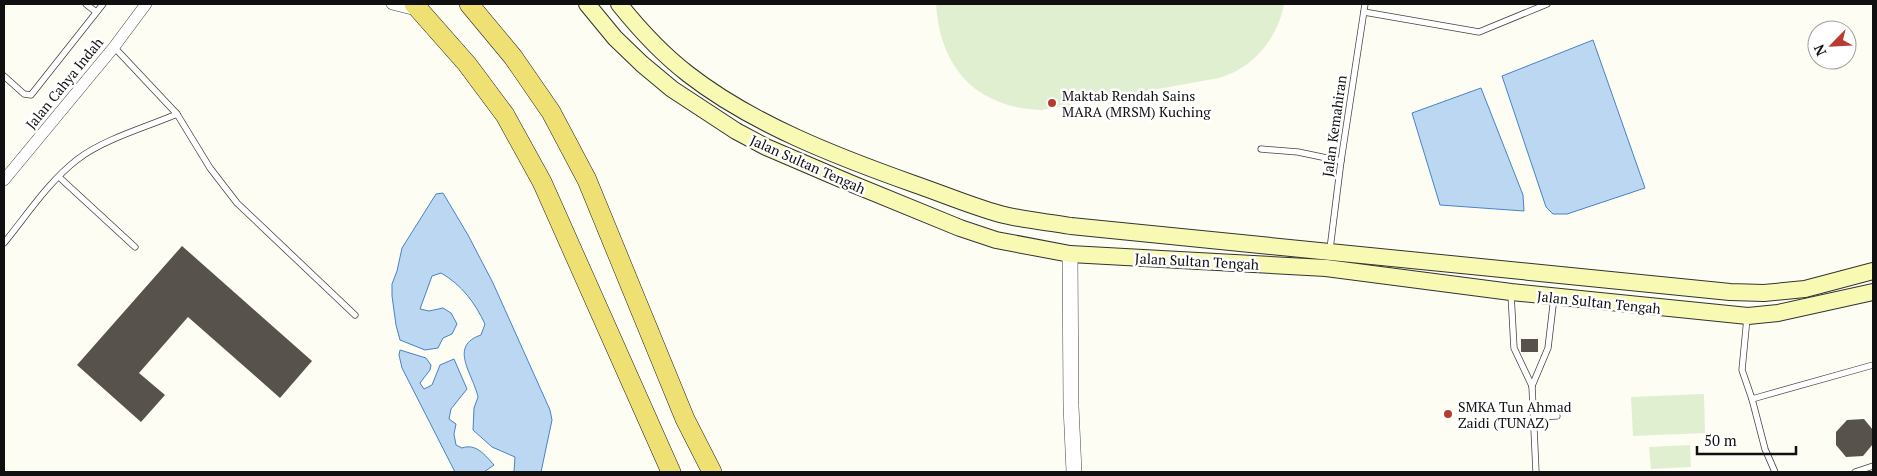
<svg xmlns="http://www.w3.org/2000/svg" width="1877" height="476" font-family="'PT Serif',serif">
	<rect width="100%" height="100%" fill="#fefdf4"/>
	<g fill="#e0efd0">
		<path d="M936,4H1284C1280,29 1263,55 1241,68C1235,73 1226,75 1219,78L1042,110C976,108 940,68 936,4Z"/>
		<path d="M1704,394L1705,433L1633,436L1631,397Z"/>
		<path d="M1690,445L1691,467L1651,469L1649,447Z"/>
	</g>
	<g fill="#bbd7f2" stroke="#4783c4">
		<path d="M1593,40L1645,188L1567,214H1553L1546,207L1502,76Z"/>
		<path d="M1481,88L1523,195L1524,211L1440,205L1412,113Z"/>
		<path d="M443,193L468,235L493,283L550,410L552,420L541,472H514L515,457L492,447L473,430L474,408L478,397C473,374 448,346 481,335L485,324C475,303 462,285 441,273L432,276L420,309L429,311L443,308L451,313L457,324L452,334L443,338L438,348L425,350L400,340L396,325L392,296V284L397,271L402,248L436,194Z"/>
		<path d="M400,350L426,358L431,365L430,370L420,383L424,389L432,385L440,365L454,359L467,389L451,409L449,419L456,424L454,434L456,445L462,448C476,443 485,455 494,465L484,472H455L402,368L399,355Z"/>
	</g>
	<g fill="#58524d">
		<path d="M182,246L312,361L280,398L188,317L139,373L165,395L141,422L77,365Z"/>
		<rect x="1521" y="339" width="17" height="13"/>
		<path d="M1864,419L1873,430V444L1863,456L1846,457L1836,445V432L1847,420Z"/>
	</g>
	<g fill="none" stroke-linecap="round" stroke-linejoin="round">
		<g stroke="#434343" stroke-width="7">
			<g id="service">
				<path d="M86,4L96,12"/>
				<path d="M1364,12L1479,32L1547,4"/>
				<path d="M114,47L177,114L210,168L237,203L355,315"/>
				<path d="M4,76L24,94L31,95L103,4"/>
				<path d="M1261,149L1298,152L1341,161"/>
				<path d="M59,177L135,247"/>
				<path d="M4,243C27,215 49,181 78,159C104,139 147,127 177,114"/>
				<path d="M1330,249L1341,161L1365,4"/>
				<path d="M1511,294L1514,348L1532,386L1536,472"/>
				<path d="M1747,318L1742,370L1752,399L1765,449L1775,472"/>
				<path d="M1532,386L1548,348L1554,297"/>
				<path d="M1752,399L1873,365"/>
				<path d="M1534,417L1557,416"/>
				<path d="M1855,472L1873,466"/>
			</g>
		</g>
		<g stroke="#434343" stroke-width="12">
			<g id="minor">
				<path d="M392,4L420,11"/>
				<path d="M4,180L114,47L146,4"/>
			</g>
		</g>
		<g stroke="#434343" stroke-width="16">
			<path id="tertiary" d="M1070,254L1071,406L1074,472"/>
		</g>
		<g stroke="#323232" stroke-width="18">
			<g id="secondary">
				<path d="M587,4L615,38L642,64L672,89L736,131L766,147L850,183L960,228L996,240L1070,254L1326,268L1511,292L1748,316L1778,313L1873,292"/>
				<path d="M619,4C639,29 662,54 688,74C752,124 838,157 914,184C943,194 971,206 1000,214C1023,220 1048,222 1071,226L1730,292L1764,293L1805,289L1873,271"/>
			</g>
		</g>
		<g stroke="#212121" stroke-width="20">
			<g id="primary">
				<path d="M414,4L467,64L505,115L542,182L671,472"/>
				<path d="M469,4L513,57L551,112L587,180L685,419L712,472"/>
			</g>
		</g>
		<use href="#service" stroke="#fff" stroke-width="5.5"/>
		<use href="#minor" stroke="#fff" stroke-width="11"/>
		<use href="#tertiary" stroke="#fff" stroke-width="15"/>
		<use href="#secondary" stroke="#f8f9b3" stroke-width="16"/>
		<use href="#primary" stroke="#efe073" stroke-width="19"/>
	</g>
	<g fill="#b73b31" stroke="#fff" stroke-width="2">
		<circle cx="1052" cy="103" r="5"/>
		<circle cx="1448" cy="414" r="5"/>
	</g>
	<g text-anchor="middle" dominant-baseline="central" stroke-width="5" stroke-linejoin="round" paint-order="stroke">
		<g font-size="14" fill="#101010" stroke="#fff">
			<text transform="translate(64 83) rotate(-51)">Jalan Cahya Indah</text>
			<text transform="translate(1334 126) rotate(-82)">Jalan Kemahiran</text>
			<text transform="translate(808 164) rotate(24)">Jalan Sultan Tengah</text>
			<text transform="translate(1197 261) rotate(3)">Jalan Sultan Tengah</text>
			<text transform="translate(1599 302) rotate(6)">Jalan Sultan Tengah</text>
		</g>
		<g font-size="14" fill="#101010" stroke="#fff" text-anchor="start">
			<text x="1062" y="95">Maktab Rendah Sains<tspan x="1062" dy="16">MARA (MRSM) Kuching</tspan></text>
			<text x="1458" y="406">SMKA Tun Ahmad<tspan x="1458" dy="16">Zaidi (TUNAZ)</tspan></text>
		</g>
	</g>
	<rect width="1877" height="476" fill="none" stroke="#101010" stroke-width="10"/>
	<g transform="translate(1832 45) rotate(246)"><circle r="24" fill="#ffffff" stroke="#9f9f9f"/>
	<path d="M0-4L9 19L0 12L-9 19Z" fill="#b73b31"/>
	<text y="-8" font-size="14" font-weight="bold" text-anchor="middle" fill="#101010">N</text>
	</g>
	<path d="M1697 446v8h99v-8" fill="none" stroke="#101010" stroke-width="2.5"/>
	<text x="1704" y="446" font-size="15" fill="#101010" stroke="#ffffff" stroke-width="4" paint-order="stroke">50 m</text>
</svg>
